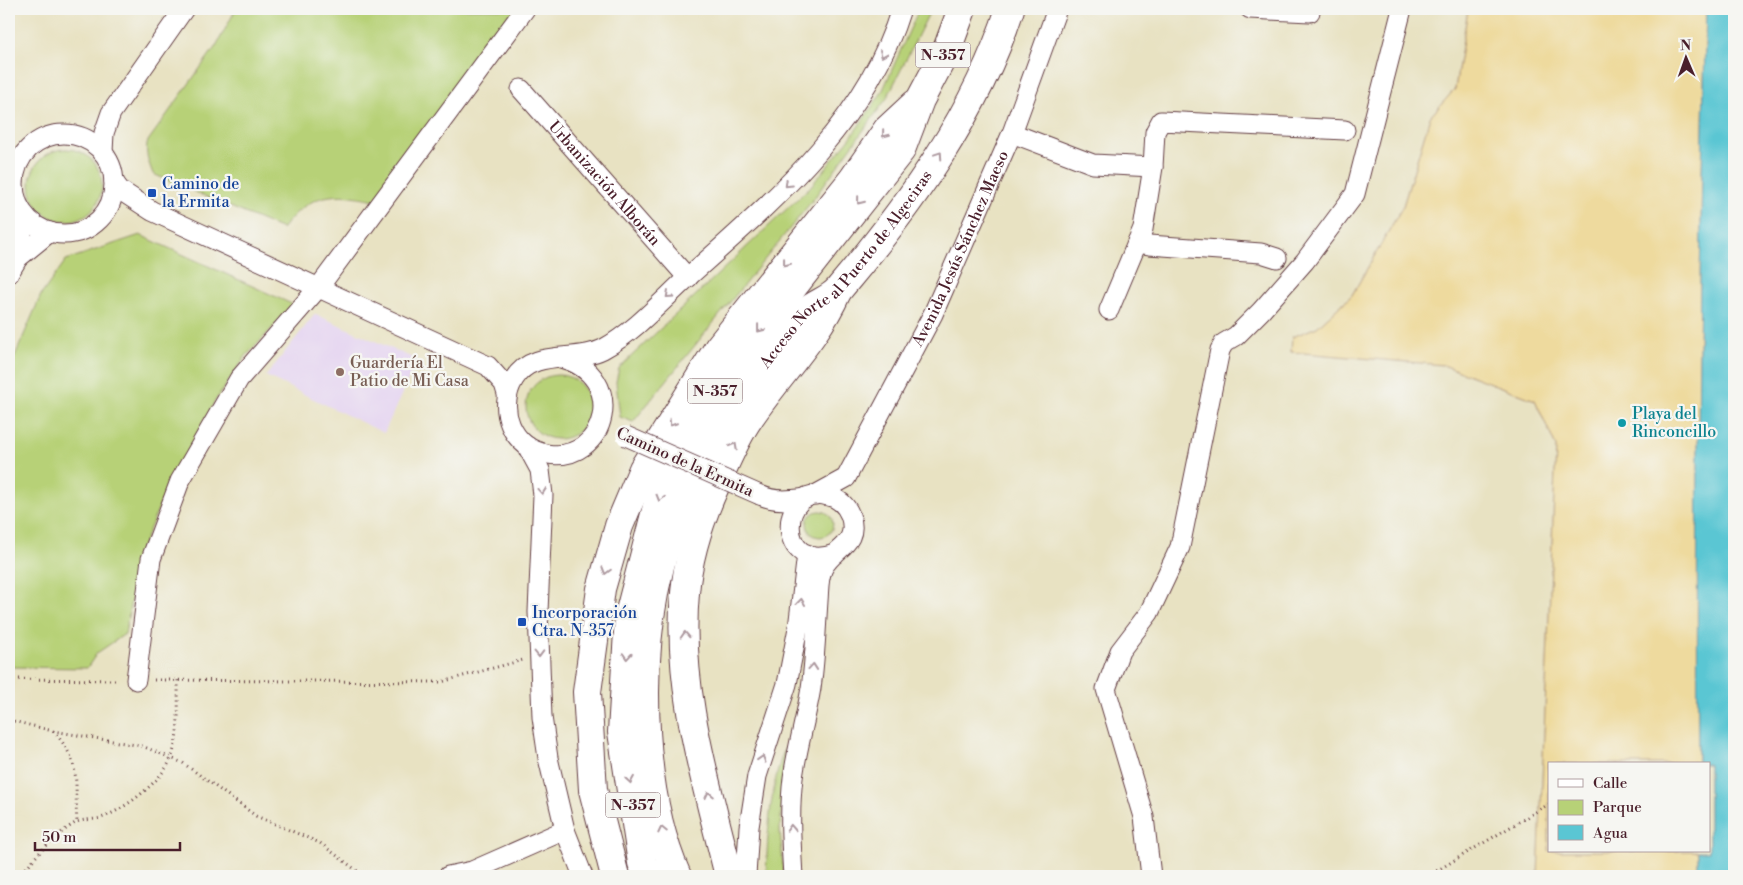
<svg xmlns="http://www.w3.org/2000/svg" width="1743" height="885" font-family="'Libre Bodoni',serif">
	<rect width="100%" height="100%" fill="#f6f6f2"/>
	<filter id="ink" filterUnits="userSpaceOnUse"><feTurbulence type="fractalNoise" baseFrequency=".02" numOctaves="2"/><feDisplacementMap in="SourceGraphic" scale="10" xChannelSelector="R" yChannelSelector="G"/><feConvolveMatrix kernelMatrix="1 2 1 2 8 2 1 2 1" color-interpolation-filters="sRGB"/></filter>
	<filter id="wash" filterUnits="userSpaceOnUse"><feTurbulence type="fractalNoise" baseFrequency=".0096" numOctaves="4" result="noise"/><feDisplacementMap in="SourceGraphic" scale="20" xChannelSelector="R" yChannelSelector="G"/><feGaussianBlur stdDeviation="1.12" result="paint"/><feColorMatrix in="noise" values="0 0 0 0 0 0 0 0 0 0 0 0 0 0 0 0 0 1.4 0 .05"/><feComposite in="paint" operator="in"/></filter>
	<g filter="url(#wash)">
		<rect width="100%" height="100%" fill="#e8e2c2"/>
		<path fill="#e4d3f1" d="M315,314L417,360L384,433L266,376Z"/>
		<g fill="#b7d177" stroke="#807851">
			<path d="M236,9H519L379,201C335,191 311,191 282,229L153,174C149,163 144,152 148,141L216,46Z"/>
			<path d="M919,9H931L887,98L812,201L633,422L620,417L616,382L619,368L811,186L851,137L882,92Z"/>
			<circle cx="66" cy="185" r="36"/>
			<path d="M140,235L294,305L246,356L215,401L164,495L140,552L125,634L97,653L87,668L9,667V370L41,295L66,260Z"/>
			<circle cx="558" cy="407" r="32"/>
			<circle cx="820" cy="524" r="13"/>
			<path d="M785,748L780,830L784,876H766C768,832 769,790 785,748Z"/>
		</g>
		<path fill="#eeda9e" stroke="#9c7c64" d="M1468,9H1706C1699,260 1696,512 1698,764H1549V851H1698V876H1538L1556,447L1535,400L1443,365L1291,352L1292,337L1317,327L1352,295L1403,206L1430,117L1455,89Z"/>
		<path fill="#5ac6d3" stroke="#52727f" d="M1706,9H1734V876H1698V851H1709V764H1698C1696,512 1699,260 1706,9Z"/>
	</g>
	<g filter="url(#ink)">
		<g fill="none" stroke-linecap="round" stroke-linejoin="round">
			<g stroke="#623c42" stroke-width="21">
				<g id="minor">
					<path d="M1250,9L1310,12"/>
					<path id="s1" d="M521,89L688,278"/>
					<path d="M1012,133L1093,164L1153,167"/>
					<circle cx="64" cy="184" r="50"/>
					<path d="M103,152L104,133L111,113L184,9"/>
					<path d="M114,182L120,190L152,211L488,366L504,384L507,394"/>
					<path d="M1137,243L1149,245L1261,253L1277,258"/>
					<path d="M18,258L25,216"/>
					<path d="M9,273L18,258L50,232"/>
					<path d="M1109,310L1143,229L1153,167L1155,132L1161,121L1345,130"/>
					<path d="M561,358C629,375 607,464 547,454C512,448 496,409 514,379C533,348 575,363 603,349C634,332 661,302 687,278C773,201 866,123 901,9"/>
					<path d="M527,446L540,470L543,495L538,612L542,717L548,758L565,830L583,876"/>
					<path d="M760,495C775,502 790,500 806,498"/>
					<path id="s2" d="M815,495L846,478L933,314L1012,133L1057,9"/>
					<path d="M136,680L151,559L180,481L239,379L319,287L525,9"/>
					<path d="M448,876L472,871L565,830"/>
					<path d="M746,876L749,827L757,776L787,684L798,628L807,554"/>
					<path d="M793,876C791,843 789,811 793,778C797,748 806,718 811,688C815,660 816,630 818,601C819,590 818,578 823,568C834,547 860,545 850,515C846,505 838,498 828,496C778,482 775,575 835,554"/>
					<path d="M1151,876L1144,817L1106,689L1120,651L1149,613L1180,547L1220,350L1224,343L1236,336L1261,311L1305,261L1355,194L1402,9"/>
				</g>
			</g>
			<g stroke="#623c42" stroke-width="30">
				<g id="highway">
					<path d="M615,876L593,790L587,692L601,589L619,526L643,469L719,347L853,179L887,130L915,104"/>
					<path d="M649,876L642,863L622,732L629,615L661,491L696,419L741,353L901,150L920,100L948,47L962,9"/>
					<path id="s3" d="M677,876C652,820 645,754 645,693C645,626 657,557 684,496C702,457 726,421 749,385C762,368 775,351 788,334C794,327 800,318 807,311C816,303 831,299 839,289C910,205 976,114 1010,9"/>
					<path d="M729,876C707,785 676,688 685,593C688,556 701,517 716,484C725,463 734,442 746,423C775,378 815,341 837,292"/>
				</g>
			</g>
			<g stroke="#623c42" stroke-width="3" stroke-dasharray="1 4" stroke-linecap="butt">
				<path d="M9,679L118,680"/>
				<path d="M154,680L441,682L523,660"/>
				<path d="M9,720L53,731L142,746L183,763L256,816L320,843L364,876"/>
				<path d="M53,731C83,763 74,783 77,822"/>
				<path d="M20,876C34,857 54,836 75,823C82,819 93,820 101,818C124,810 164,780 172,756C180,731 178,706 178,680"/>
				<path d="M1428,876L1549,804"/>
			</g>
			<use href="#minor" stroke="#fff" stroke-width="19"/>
			<use href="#highway" stroke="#fff" stroke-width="28"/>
			<g stroke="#623c42" stroke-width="21" stroke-linecap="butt">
				<path id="minor-bridge" d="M626,436L760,495"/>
			</g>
			<use href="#minor-bridge" stroke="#fff" stroke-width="19"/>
		</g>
		<defs><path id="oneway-chevron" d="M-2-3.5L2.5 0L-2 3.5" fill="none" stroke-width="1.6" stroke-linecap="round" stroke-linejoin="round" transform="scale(1.25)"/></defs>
		<g stroke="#ae9aa0">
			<use href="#oneway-chevron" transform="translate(883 54) rotate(114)"/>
			<use href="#oneway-chevron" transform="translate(885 134) rotate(129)"/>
			<use href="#oneway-chevron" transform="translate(939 155) rotate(-56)"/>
			<use href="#oneway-chevron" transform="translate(788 184) rotate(136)"/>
			<use href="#oneway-chevron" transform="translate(860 201) rotate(129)"/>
			<use href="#oneway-chevron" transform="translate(786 263) rotate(128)"/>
			<use href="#oneway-chevron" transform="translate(669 295) rotate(138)"/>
			<use href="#oneway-chevron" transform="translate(760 329) rotate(128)"/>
			<use href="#oneway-chevron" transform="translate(672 423) rotate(122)"/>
			<use href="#oneway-chevron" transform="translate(734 446) rotate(-62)"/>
			<use href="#oneway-chevron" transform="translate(542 491) rotate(85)"/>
			<use href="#oneway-chevron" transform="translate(660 498) rotate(106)"/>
			<use href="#oneway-chevron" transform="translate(606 571) rotate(106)"/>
			<use href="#oneway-chevron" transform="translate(801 602) rotate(-84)"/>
			<use href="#oneway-chevron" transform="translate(685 635) rotate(-93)"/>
			<use href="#oneway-chevron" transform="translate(539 654) rotate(89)"/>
			<use href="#oneway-chevron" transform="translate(627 656) rotate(94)"/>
			<use href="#oneway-chevron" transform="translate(813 667) rotate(-85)"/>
			<use href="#oneway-chevron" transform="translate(762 759) rotate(-73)"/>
			<use href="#oneway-chevron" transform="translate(630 780) rotate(81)"/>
			<use href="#oneway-chevron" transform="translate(709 795) rotate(-103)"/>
			<use href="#oneway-chevron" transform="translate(791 828) rotate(-93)"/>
			<use href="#oneway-chevron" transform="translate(662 830) rotate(-103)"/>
		</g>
	</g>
	<g fill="#1a4fb4" stroke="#f6f6f2" stroke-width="2">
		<rect x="147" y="188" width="10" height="10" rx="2.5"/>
		<rect x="517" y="617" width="10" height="10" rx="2.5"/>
	</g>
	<circle fill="#8d6e63" stroke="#f6f6f2" stroke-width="2" cx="340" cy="372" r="5"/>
	<circle fill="#0f9aa8" stroke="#f6f6f2" stroke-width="2" cx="1622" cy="423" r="5"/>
	<g text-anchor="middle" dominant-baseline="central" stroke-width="4.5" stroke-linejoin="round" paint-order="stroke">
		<g fill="#f6f6f2" stroke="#7e6067" stroke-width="1">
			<rect x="915.5" y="42.5" width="55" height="25" rx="4"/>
			<rect x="687.5" y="378.5" width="55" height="25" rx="4"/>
			<rect x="605.5" y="792.5" width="55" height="25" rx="4"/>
		</g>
		<g font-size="15" font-weight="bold" fill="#4a1f2b">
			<text x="943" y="55">N-357</text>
			<text x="715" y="391">N-357</text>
			<text x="633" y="805">N-357</text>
		</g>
		<g font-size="16" fill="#4a1f2b" stroke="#f6f6f2">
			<text stroke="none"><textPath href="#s1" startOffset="126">Urbanización Alborán</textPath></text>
			<text stroke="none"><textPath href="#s2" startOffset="292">Avenida Jesús Sánchez Maeso</textPath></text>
			<text stroke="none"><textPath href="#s3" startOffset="670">Acceso Norte al Puerto de Algeciras</textPath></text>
			<text transform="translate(685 462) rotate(24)">Camino de la Ermita</text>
		</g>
		<g font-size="16" fill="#164399" stroke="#f6f6f2" text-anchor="start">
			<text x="162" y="184">Camino de<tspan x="162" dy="18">la Ermita</tspan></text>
			<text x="532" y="613">Incorporación<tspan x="532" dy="18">Ctra. N-357</tspan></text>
		</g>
		<g font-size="16" fill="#785e54" stroke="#f6f6f2" text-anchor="start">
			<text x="350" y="363">Guardería El<tspan x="350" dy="18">Patio de Mi Casa</tspan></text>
		</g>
		<g font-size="16" fill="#0d838f" stroke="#f6f6f2" text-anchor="start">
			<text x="1632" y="414">Playa del<tspan x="1632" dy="18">Rinconcillo</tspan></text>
		</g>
	</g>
	<rect width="1743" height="885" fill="none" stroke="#f6f6f2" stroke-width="30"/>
	<rect x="1548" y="762" width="162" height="90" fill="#f6f6f2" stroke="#b1a0a2"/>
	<rect x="1558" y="779" width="25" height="8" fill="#ffffff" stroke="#b1a0a2"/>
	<text x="1593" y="788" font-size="15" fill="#4a1f2b">Calle</text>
	<rect x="1558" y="800" width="25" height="15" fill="#b7d177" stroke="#b1a0a2"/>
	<text x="1593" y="812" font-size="15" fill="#4a1f2b">Parque</text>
	<rect x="1558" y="825" width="25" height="15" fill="#5ac6d3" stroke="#b1a0a2"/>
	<text x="1593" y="838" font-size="15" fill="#4a1f2b">Agua</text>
	<g transform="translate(1686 58) rotate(358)" stroke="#f6f6f2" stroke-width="4" paint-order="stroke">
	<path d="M0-4L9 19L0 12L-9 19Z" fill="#4a1f2b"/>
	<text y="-8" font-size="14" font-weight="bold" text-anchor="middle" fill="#4a1f2b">N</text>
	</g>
	<path d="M35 842v8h145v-8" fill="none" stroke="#4a1f2b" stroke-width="2.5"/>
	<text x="42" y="842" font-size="15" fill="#4a1f2b" stroke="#f6f6f2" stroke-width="4" paint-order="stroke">50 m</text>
</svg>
